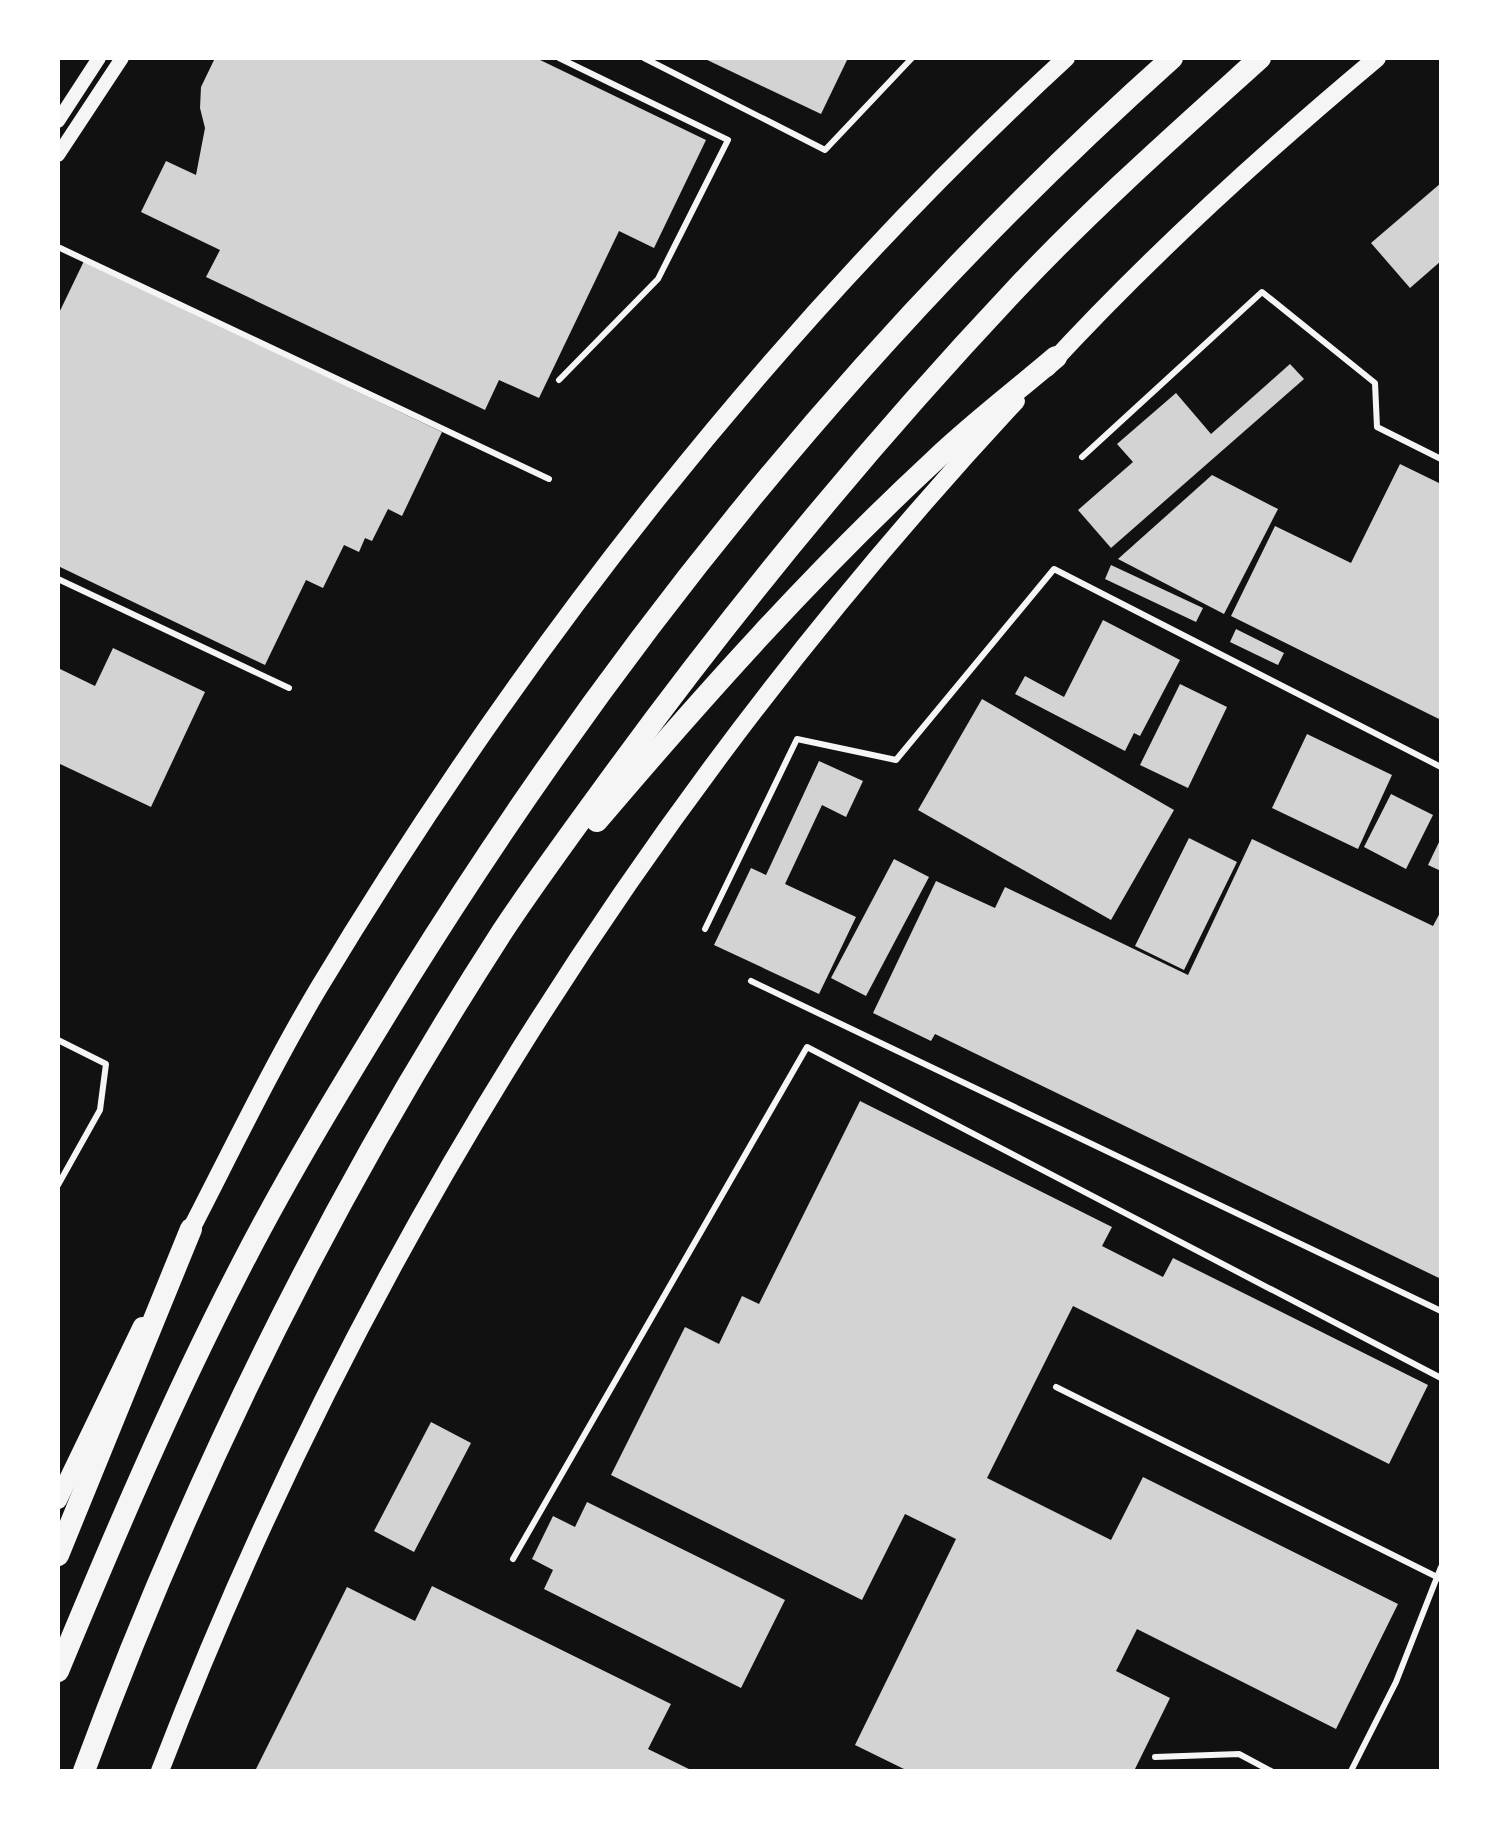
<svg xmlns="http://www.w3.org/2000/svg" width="1499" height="1829" font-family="'Public Sans',sans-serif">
	<rect width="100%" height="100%" fill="#111"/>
	<g fill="#d3d3d3">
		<path d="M215,58H536L706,140L654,248L619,231L539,398L499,380L485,410L206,277L220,250L141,212L166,161L196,175L205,128L200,108L201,87Z"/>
		<path d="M703,58H848L821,114Z"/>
		<path d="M1441,183V261L1410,288L1371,243Z"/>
		<path d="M84,261L442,432L402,516L388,509L372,541L365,538L359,552L344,545L323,588L306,580L265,665L58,566V315Z"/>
		<path d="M1290,364L1304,379L1111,548L1078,510L1133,462L1117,444L1176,393L1211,434Z"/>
		<path d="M1400,464L1441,484V720L1231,616L1275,526L1351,563Z"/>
		<path d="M1212,475L1278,509L1224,614L1118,559Z"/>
		<path d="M1111,565L1203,608L1196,622L1105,579Z"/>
		<path d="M1103,620L1180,660L1140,736L1134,733L1125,751L1015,694L1025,676L1064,697Z"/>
		<path d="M1236,629L1284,653L1278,665L1230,642Z"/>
		<path d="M113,648L205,692L151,807L58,763V668L95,686Z"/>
		<path d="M1180,684L1227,707L1188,788L1140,765Z"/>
		<path d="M982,699L1174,810L1111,920L918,810Z"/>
		<path d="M1307,734L1392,775L1358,849L1272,808Z"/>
		<path d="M819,761L863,781L846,817L822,805L785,884L856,917L819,994L714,945L751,868L766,875Z"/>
		<path d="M1391,794L1433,815L1406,869L1364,847Z"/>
		<path d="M1189,838L1237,862L1184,970L1135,946Z"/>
		<path d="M1441,838V871L1428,865Z"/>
		<path d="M1252,839L1433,926L1441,911V1279L935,1034L931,1041L873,1013L936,881L995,908L1005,887L1188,975Z"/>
		<path d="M894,859L929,877L866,996L831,978Z"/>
		<path d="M860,1101L1112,1227L1102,1246L1163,1277L1173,1258L1428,1385L1389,1464L1073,1306L987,1478L1111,1540L1143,1477L1398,1604L1336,1729L1137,1629L1116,1671L1170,1698L1134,1771H908L855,1745L956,1539L905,1514L862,1600L611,1475L685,1327L719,1344L742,1296L759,1304Z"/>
		<path d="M431,1422L471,1443L414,1552L374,1531Z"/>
		<path d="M587,1502L785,1600L741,1688L544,1589L553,1570L532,1559L553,1516L575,1527Z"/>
		<path d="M432,1586L671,1704L648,1749L693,1771H255L347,1587L415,1621Z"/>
	</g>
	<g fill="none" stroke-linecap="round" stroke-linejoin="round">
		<g stroke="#f5f5f5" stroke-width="6">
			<path d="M644,58L825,150L912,58"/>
			<path d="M58,247L549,479"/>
			<path d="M559,380L658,279L728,140L559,58"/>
			<path d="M1082,457L1262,292L1375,383L1377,427L1441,459"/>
			<path d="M58,579L289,688"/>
			<path d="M705,929L797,739L896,760L1054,569L1441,767"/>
			<path d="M751,981L1441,1311"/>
			<path d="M58,1040L106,1064L100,1110L58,1185"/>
			<path d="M1056,1387L1441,1579"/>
			<path d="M513,1559L807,1047L1441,1378"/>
			<path d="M1155,1757L1239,1754L1271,1771"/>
			<path d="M1351,1771L1396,1682L1441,1567"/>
		</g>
		<g stroke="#f5f5f5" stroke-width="14">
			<path d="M58,121L99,58"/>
			<path d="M58,155L122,58"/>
		</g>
		<g stroke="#f5f5f5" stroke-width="18">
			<path d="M1047,368C1149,257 1261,155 1377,58"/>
			<path d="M186,1239C229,1156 270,1070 318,989C523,648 773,328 1066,58"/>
			<path d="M58,1500L142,1326"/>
			<path d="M160,1771C354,1265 647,798 1016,401"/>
		</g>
		<g stroke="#f5f5f5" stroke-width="22">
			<path d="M597,821C704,695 814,572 936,459C974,423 1016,391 1056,357"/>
			<path d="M58,1555L191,1229"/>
			<path d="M58,1671C114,1536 171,1402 238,1272C289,1172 348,1076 407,980C618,641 873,325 1172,58"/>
			<path d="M84,1771C192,1479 333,1194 502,932C537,879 575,828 612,777C736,607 871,443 1015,290C1092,208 1177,133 1260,58"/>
		</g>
	</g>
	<rect width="1499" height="1829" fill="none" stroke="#ffffff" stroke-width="120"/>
</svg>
